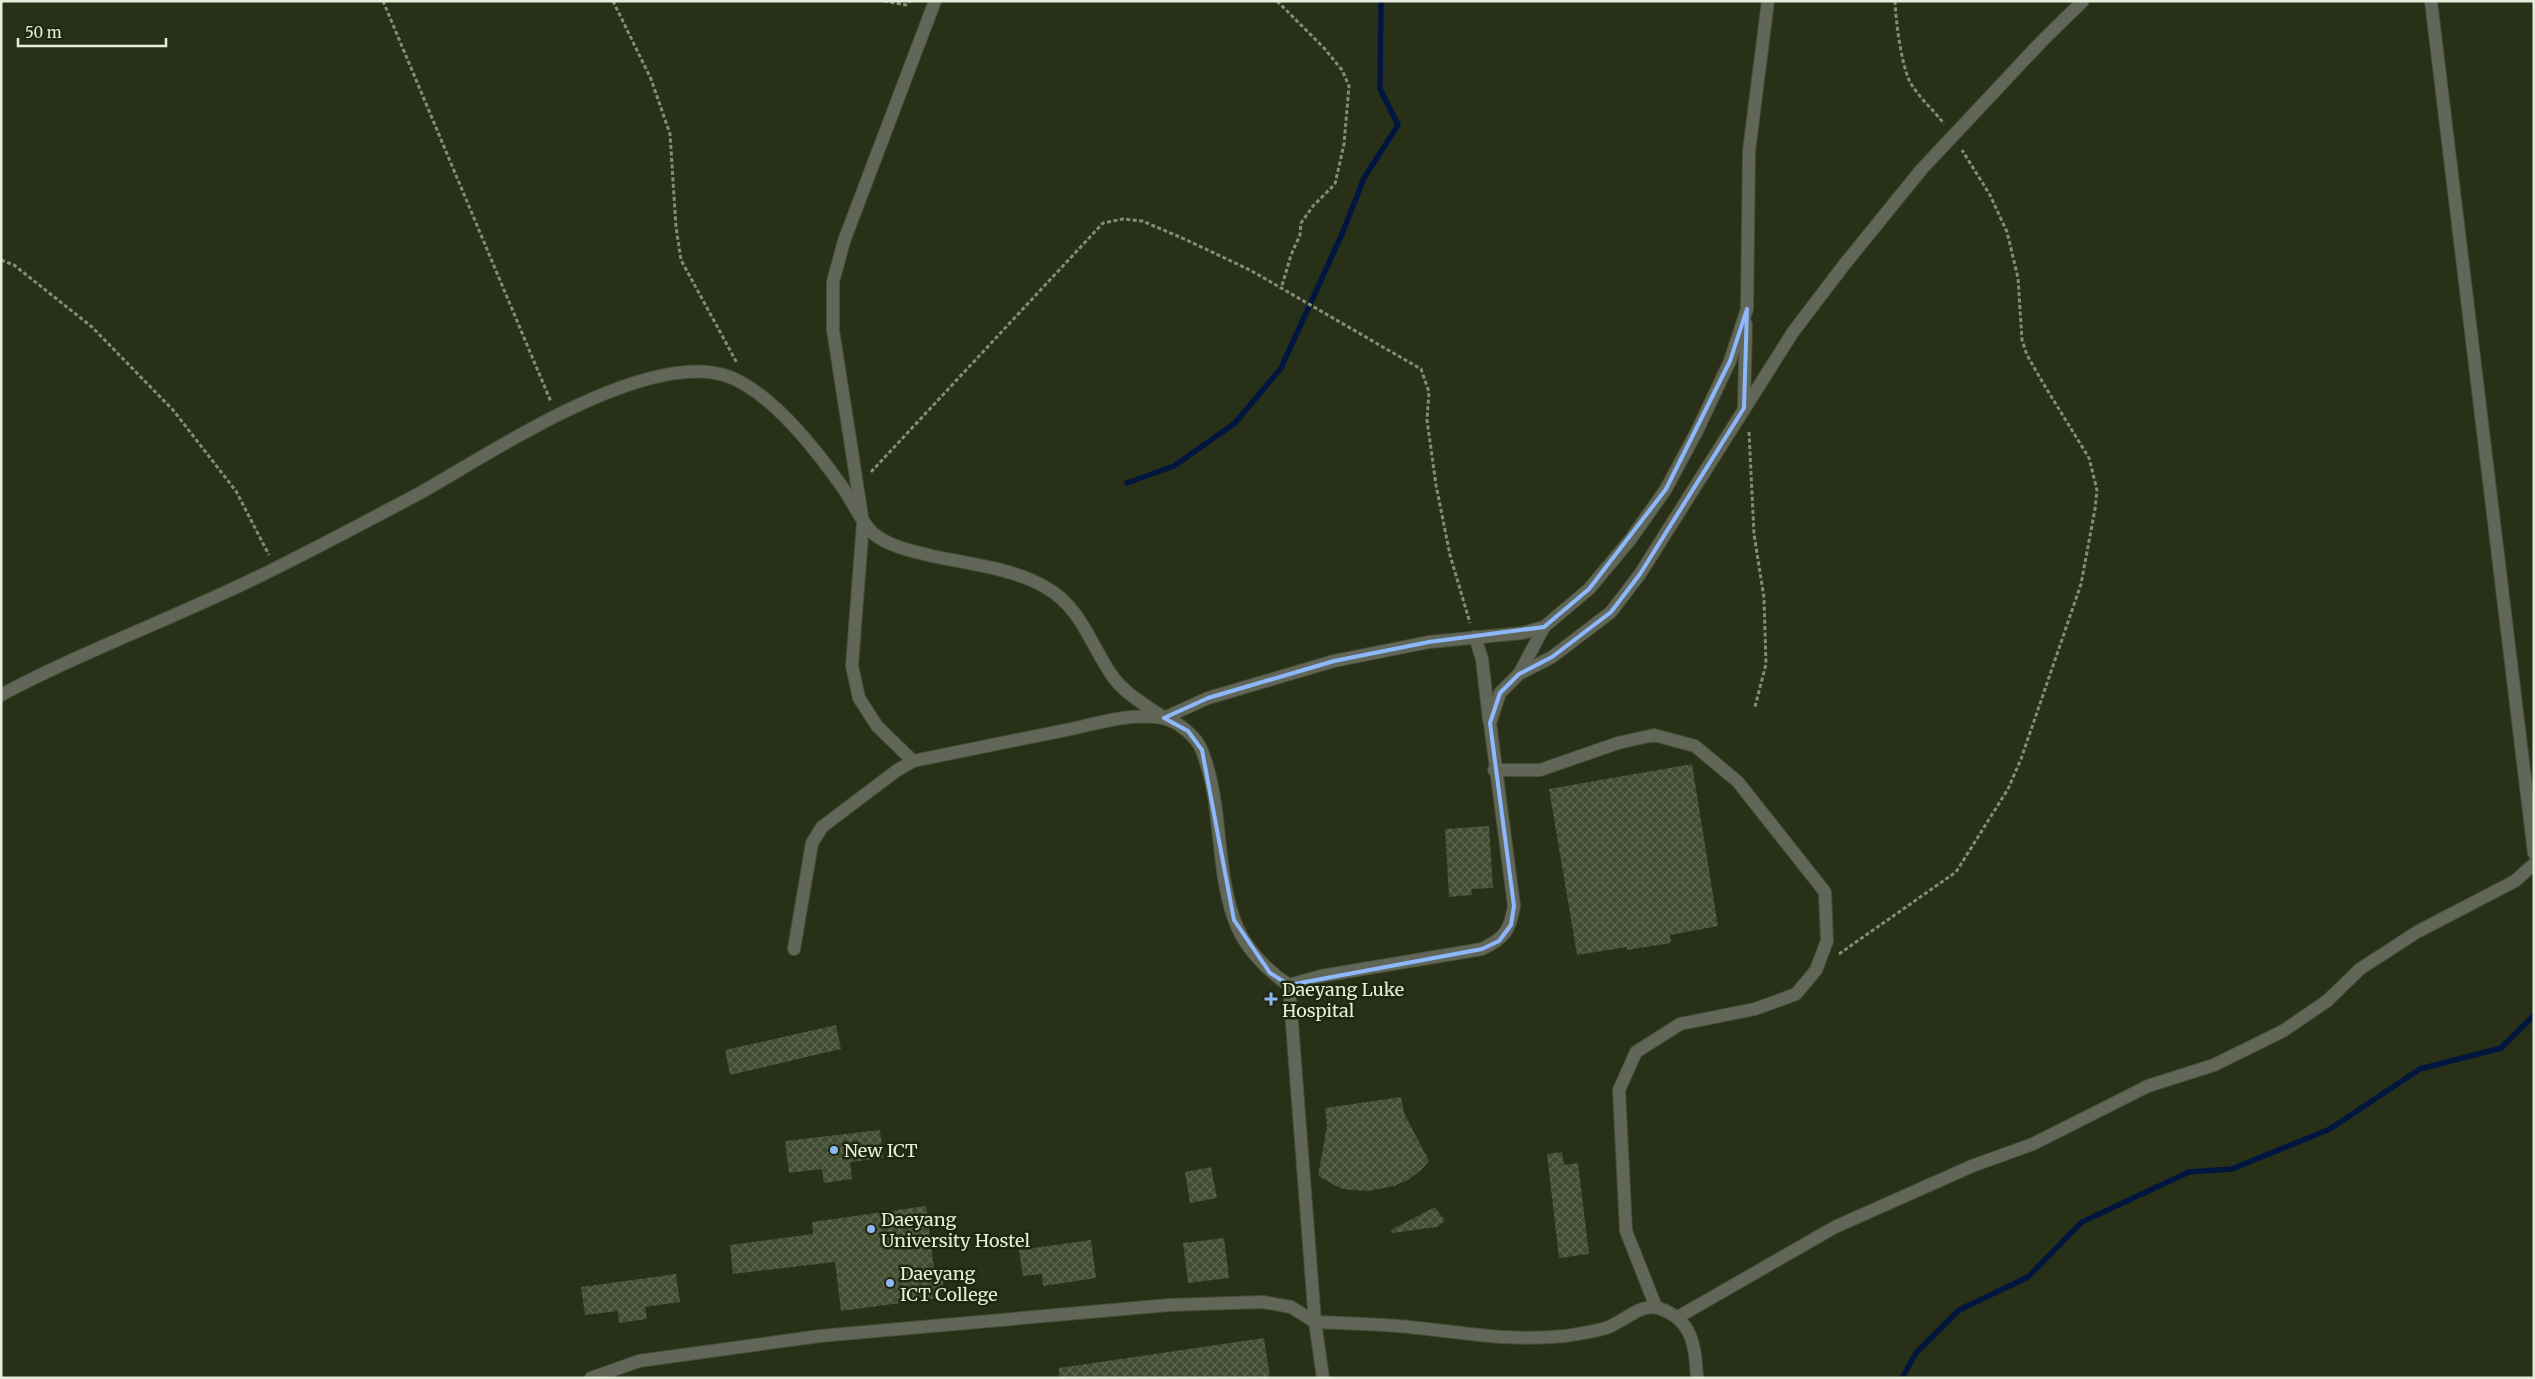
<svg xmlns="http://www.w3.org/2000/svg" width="2535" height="1379" font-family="Merriweather,serif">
	<defs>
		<pattern id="building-cross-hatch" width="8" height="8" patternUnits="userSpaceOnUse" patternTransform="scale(1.25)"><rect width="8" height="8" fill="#424c30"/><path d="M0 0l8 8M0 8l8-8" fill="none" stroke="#5d664e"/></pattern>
	</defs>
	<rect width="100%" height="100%" fill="#283117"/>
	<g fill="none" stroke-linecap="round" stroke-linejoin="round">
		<g stroke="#001640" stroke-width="5.5">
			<path d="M1127,483L1174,466L1235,423L1281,368L1342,234L1364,178L1398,125L1380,89L1381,1"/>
			<path d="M1902,1378L1916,1353L1959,1310L2028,1277L2082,1222L2189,1172L2232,1169L2330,1129L2420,1069L2501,1048L2534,1015"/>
		</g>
	</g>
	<g fill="url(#building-cross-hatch)">
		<path d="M1692,764L1718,926L1670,935L1671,943L1627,950V947L1577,955L1549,789Z"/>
		<path d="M1489,826L1493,888L1471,889L1472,895L1449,897L1445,829Z"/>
		<path d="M836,1025L841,1049L730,1075L725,1050Z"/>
		<path d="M1401,1097L1404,1113L1429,1161L1421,1170L1408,1180L1394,1186L1368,1191L1342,1189L1318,1176L1327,1126L1325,1108Z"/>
		<path d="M880,1130L883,1158L850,1162L852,1179L824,1183L822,1169L789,1173L785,1141Z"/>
		<path d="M1562,1152L1564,1165L1578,1163L1589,1254L1559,1258L1547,1154Z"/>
		<path d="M1211,1167L1217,1198L1190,1203L1185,1172Z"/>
		<path d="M926,1206L935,1276L942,1275L944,1290L937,1291L938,1298L841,1311L835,1262L733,1274L730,1245L813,1234L812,1222Z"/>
		<path d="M1435,1207L1445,1221L1437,1227L1392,1233L1391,1230Z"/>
		<path d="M1224,1238L1229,1278L1188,1283L1183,1243Z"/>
		<path d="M1091,1240L1096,1278L1043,1286L1042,1274L1023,1276L1019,1250Z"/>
		<path d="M676,1274L680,1302L645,1307L647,1319L619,1323L618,1311L585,1315L581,1287Z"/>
		<path d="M1264,1338L1270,1378H1059V1368Z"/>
	</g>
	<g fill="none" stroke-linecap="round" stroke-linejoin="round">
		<g stroke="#464f37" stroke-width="14">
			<g id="minor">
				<path d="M935,1L844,241L833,282V330L863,523L852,666L859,698L877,726L913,761C964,751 1015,740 1066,730C1096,724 1131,712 1163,718C1178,721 1197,737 1202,751C1223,804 1215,865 1234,919C1243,946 1266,970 1289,985"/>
				<path d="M2431,1L2534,853"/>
				<path d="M1744,406L1746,324"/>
				<path d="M1475,637L1482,659L1489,720"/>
				<path d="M1519,674L1544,627"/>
				<path d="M1,695C91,647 188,613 278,567C326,543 373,518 420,493C491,453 642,351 724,375C769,389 817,451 843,488C854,504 860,521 874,534C890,547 913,551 932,556C969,564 1012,568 1045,587C1080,606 1090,643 1111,674C1123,693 1146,705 1164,718L1208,698L1334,661L1429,642L1522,633L1544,627L1589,589L1630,540L1666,489L1697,431L1730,361L1747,309L1749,151L1768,1"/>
				<path d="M1494,770H1540L1618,743L1654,735L1695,746L1738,782L1825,892L1827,941L1816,970L1796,994L1755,1009L1680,1024L1636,1052L1619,1090L1626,1231L1656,1307"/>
				<path d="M794,949L812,843L822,827L896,771L913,761"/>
				<path d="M1289,985L1321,976L1482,949C1505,938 1510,930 1514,906L1490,723L1500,693L1519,674L1552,657L1611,612L1640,574L1793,332L1844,265L1921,170L2043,40L2083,1"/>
				<path d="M1289,985L1315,1322C1343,1323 1371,1324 1398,1326C1457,1331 1505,1342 1565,1336C1578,1334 1593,1332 1606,1328C1622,1323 1640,1303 1658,1308C1693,1319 1695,1346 1697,1378"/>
				<path d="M1678,1317L1835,1227L1972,1166L2033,1144L2148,1086L2214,1065L2283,1031L2327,1001L2360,969L2417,932L2515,881L2534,864"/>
				<path d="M591,1378L639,1361L820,1336L1169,1305L1263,1302L1291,1307L1315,1322L1323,1378"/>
			</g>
		</g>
		<g stroke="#848c77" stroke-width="3" stroke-dasharray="4 2.5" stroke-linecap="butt">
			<path d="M383,1L551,402"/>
			<path d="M613,1L651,79L670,134L676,227L681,260L737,363"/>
			<path d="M884,1L906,5L910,1"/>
			<path d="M1277,1L1324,48L1342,70L1349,86L1344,144L1335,184L1313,206L1301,223L1300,235L1291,255L1281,289"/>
			<path d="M1895,1C1896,23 1901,63 1910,82C1919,98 1934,110 1944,124"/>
			<path d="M1,260L14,265L92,327L173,410L236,491L269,555"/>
			<path d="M1749,432L1754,534L1764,598L1766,664L1755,707"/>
			<path d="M871,472L1103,223L1123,219L1142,221L1180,237L1250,270L1421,369L1429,392L1427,420L1436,485L1450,555L1470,623"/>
			<path d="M1839,954L1956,872L2008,789L2021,759L2081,584L2095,509L2097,490L2089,458L2043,383L2027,355L2022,340L2018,278L2007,232L1990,195L1962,150"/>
		</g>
		<use href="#minor" stroke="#616659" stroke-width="12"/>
	</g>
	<path fill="none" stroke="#8db9fc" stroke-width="4" stroke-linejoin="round" d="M1747,309L1744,408L1640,574L1611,612L1552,657L1519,674L1500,693L1490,723L1514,906L1511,925L1499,941L1482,949L1289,985L1270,973L1234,920L1202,750L1188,731L1164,718L1208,698L1334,661L1429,642L1544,627L1589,589L1666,489L1730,361Z"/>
	<g fill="#8db9fc" stroke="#1f270d" stroke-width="2">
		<path d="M1268.5 991.5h5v5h5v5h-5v5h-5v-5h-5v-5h5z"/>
		<circle cx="834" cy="1150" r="5"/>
		<circle cx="871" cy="1229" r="5"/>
		<circle cx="890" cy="1283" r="5"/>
	</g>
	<g text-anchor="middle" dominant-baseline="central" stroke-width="5" stroke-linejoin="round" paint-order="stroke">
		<g font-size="18" fill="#e6eddd" stroke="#1f270d" text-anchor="start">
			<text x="1282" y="989">Daeyang Luke<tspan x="1282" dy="21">Hospital</tspan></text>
			<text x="844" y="1150">New ICT</text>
			<text x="881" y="1219">Daeyang<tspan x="881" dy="21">University Hostel</tspan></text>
			<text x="900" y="1273">Daeyang<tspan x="900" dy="21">ICT College</tspan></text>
		</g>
	</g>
	<rect width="2535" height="1379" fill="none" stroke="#e6eddd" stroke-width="5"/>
	<path d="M18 38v8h148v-8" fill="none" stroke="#e6eddd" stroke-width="2.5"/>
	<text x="25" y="38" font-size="15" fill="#e6eddd" stroke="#1f270d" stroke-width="4" paint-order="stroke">50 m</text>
</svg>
